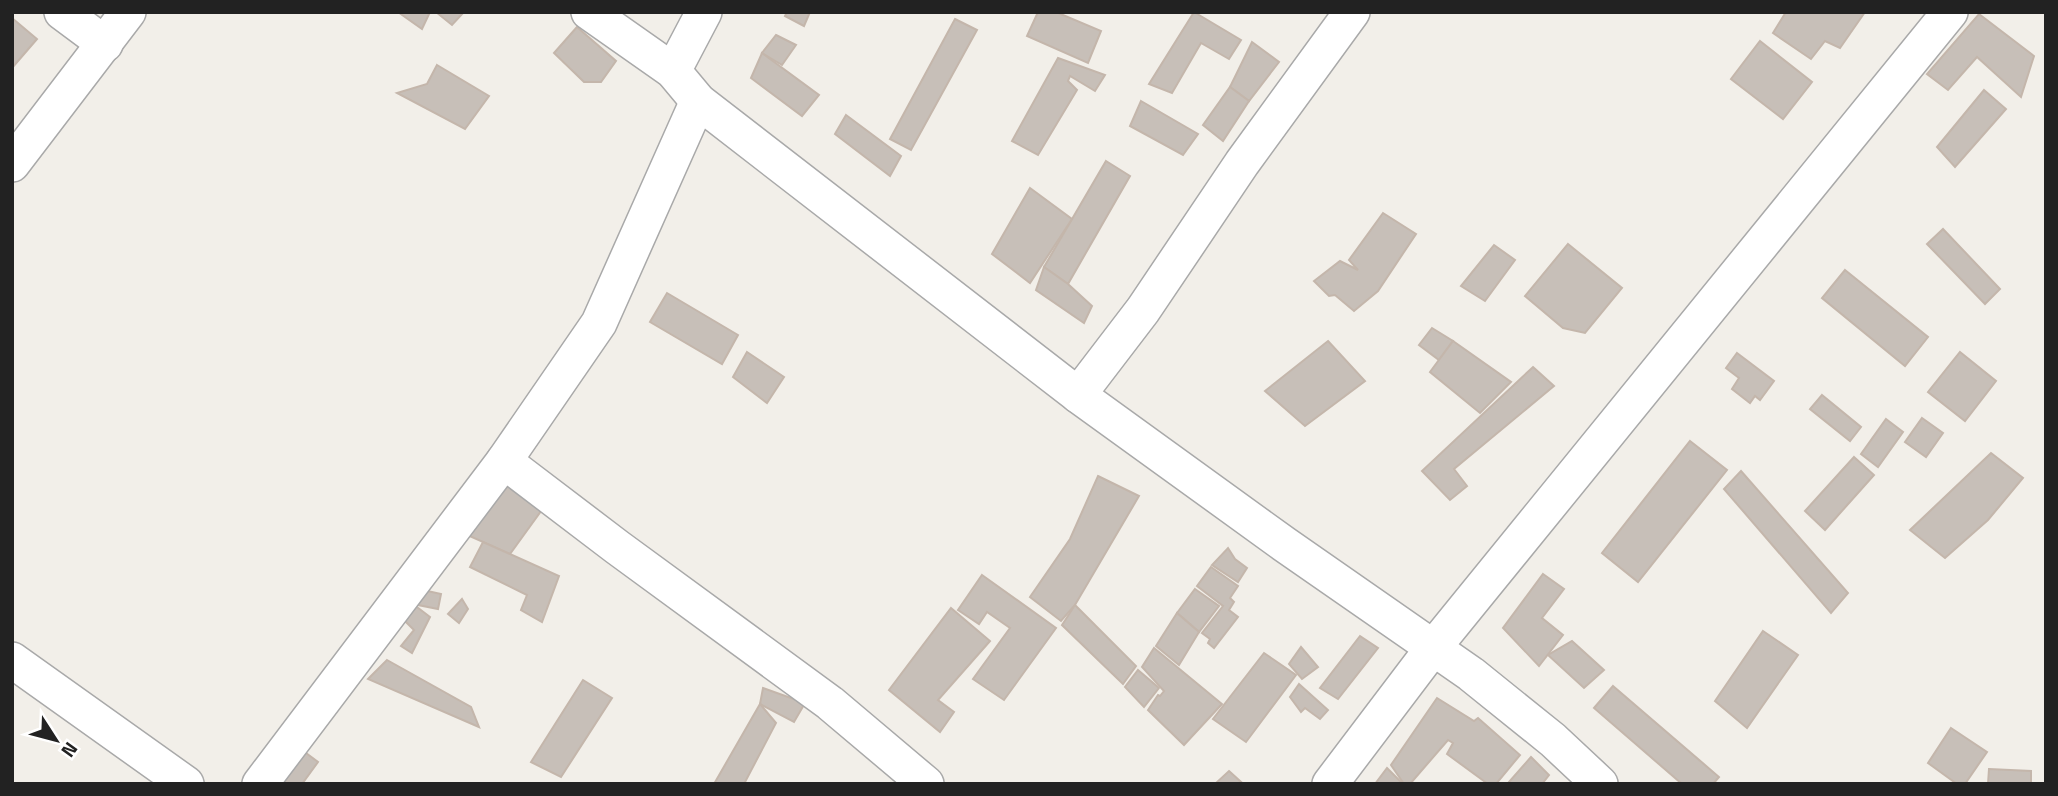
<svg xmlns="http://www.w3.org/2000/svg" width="2058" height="796" font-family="'Titillium Web',sans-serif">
	<rect width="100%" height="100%" fill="#f2efe9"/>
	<g fill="#c7bfb8" stroke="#c4b6ab" stroke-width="2">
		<path d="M398,12H430L422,29Z"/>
		<path d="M436,12H464L452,25Z"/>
		<path d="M787,12H810L804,26L785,16Z"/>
		<path d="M1038,12H1056L1101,31L1088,63L1027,36Z"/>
		<path d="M1194,12L1241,40L1229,59L1201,43L1172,93L1149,84Z"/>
		<path d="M1786,12H1865L1840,48L1825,41L1811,59L1773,33Z"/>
		<path d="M1979,14L2034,56L2021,97L1977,57L1948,90L1927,74Z"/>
		<path d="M12,18L37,39L12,68Z"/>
		<path d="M955,19L977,30L911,150L890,139Z"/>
		<path d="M577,27L616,61L601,82H584L554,53Z"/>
		<path d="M776,35L796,45L782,65L762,53Z"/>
		<path d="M1760,41L1812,82L1783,119L1731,79Z"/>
		<path d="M1252,42L1279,62L1249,101L1230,87Z"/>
		<path d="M762,53L819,95L802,116L751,78Z"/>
		<path d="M1058,58L1105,75L1095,91L1070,76L1068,81L1077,90L1038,155L1012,141Z"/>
		<path d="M437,65L489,96L465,129L397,93L427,84Z"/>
		<path d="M1230,87L1249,101L1223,141L1203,125Z"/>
		<path d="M1984,90L2006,109L1955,167L1937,147Z"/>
		<path d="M1141,101L1198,134L1183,155L1130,126Z"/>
		<path d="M846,115L901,156L890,176L835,134Z"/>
		<path d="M1106,161L1130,176L1068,284L1044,267Z"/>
		<path d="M1030,188L1072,219L1030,283L992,254Z"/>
		<path d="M1383,213L1416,234L1378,291L1354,311L1335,295L1329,296L1314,281L1340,261L1358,270L1349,260Z"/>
		<path d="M1943,229L2000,289L1985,304L1927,244Z"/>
		<path d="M1568,244L1622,288L1585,333L1563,328L1525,296Z"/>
		<path d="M1494,245L1515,260L1485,301L1461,286Z"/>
		<path d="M1044,267L1068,284L1092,306L1084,323L1036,290Z"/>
		<path d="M1845,270L1928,337L1905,366L1822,298Z"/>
		<path d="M667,293L738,335L722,364L650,322Z"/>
		<path d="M1432,328L1453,341L1439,360L1419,345Z"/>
		<path d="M1328,341L1365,381L1305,426L1265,391Z"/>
		<path d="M1453,341L1511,382L1480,413L1430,372Z"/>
		<path d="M747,352L784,377L767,403L733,377Z"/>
		<path d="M1960,352L1996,381L1965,421L1928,392Z"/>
		<path d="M1737,353L1774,381L1760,400L1755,396L1750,403L1732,389L1739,378L1726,368Z"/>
		<path d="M1533,367L1554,386L1454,469L1467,486L1450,500L1422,471Z"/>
		<path d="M1822,395L1861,427L1850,441L1810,409Z"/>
		<path d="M1922,418L1943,433L1926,457L1905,442Z"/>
		<path d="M1886,419L1903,432L1878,467L1861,454Z"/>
		<path d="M1690,441L1727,470L1638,582L1602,553Z"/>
		<path d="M1991,453L2023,478L1988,520L1945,558L1910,530Z"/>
		<path d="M1854,457L1874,475L1825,530L1805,511Z"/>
		<path d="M1741,471L1848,593L1831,613L1724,489Z"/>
		<path d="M1098,476L1139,496L1075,605L1061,621L1030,597L1070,539Z"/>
		<path d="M505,481L544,507L510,554L463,533Z"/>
		<path d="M483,542L559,576L542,622L521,610L527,595L470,567Z"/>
		<path d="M1228,548L1235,559L1247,568L1238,582L1212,565Z"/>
		<path d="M1211,567L1238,586L1230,598L1234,602L1229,610L1238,617L1214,648L1208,643L1210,639L1202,633L1223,606L1197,586Z"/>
		<path d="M1543,574L1564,589L1542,618L1563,635L1539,666L1503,628Z"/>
		<path d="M982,575L1056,628L1004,700L973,679L1010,628L987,612L979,624L958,610Z"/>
		<path d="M1195,589L1219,606L1199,632L1177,613Z"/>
		<path d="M423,590L441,594L438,609L413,604Z"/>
		<path d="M462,599L468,609L459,623L448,614Z"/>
		<path d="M413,604L430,617L412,653L401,646L414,630L403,619Z"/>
		<path d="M1075,605L1136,666L1123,684L1062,625Z"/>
		<path d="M951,608L990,641L938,700L954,712L940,732L889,690Z"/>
		<path d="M1177,613L1199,632L1179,665L1156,646Z"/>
		<path d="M1763,631L1798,655L1747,728L1715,701Z"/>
		<path d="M1360,636L1378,648L1338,699L1320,688Z"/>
		<path d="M1572,641L1604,670L1584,688L1548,655Z"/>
		<path d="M1301,647L1318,667L1302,679L1289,664Z"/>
		<path d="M1154,648L1222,704L1184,745L1148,710L1158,695L1160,696L1164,691L1142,667Z"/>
		<path d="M1264,653L1296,675L1246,742L1213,719Z"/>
		<path d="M387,660L471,707L479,727L368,679Z"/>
		<path d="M1138,670L1159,688L1144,707L1125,687Z"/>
		<path d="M583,680L612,698L561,777L531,762Z"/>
		<path d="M1299,684L1328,710L1320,719L1305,708L1301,712L1290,697Z"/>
		<path d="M1613,686L1719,777L1713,784H1682L1594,708Z"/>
		<path d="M763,688L805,703L794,722L760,704Z"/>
		<path d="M1437,698L1474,721L1478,718L1520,755L1496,784H1488L1447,754L1453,743L1448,740L1410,784H1404L1391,765Z"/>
		<path d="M760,704L776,723L744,784H714Z"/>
		<path d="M1951,728L1987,752L1965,784H1957L1928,763Z"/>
		<path d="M298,747L318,762L302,784H271Z"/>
		<path d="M1531,757L1549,775L1542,784H1511L1509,782Z"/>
		<path d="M1387,768L1403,784H1375Z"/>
		<path d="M1989,769L2031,771V784H1988Z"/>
		<path d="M1229,771L1241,782L1238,784H1215Z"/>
	</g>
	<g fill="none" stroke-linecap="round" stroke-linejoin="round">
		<g stroke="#a9a9a9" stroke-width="38">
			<g id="street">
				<path d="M62,12L105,44"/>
				<path d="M589,12L673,71L698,101L1078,395L1284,544L1471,674L1553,740L1600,784"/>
				<path d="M673,71L704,12"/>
				<path d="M12,164L128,12"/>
				<path d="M1078,395L1143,310L1242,163L1352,12"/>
				<path d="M504,461L617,547L830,703L926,784"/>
				<path d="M12,660L186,784"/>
				<path d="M260,784L504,461L599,323L698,101"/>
				<path d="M1330,784L1433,648L1950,12"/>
			</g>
		</g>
		<use href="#street" stroke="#fff" stroke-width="35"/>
	</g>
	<rect width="2058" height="796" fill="none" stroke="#222222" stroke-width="28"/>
	<g transform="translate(56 740) rotate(126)" stroke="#ffffff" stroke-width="5" paint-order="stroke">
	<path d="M0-5L12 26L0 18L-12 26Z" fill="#222222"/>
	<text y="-10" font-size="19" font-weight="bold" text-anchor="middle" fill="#222222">N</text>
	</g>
</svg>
